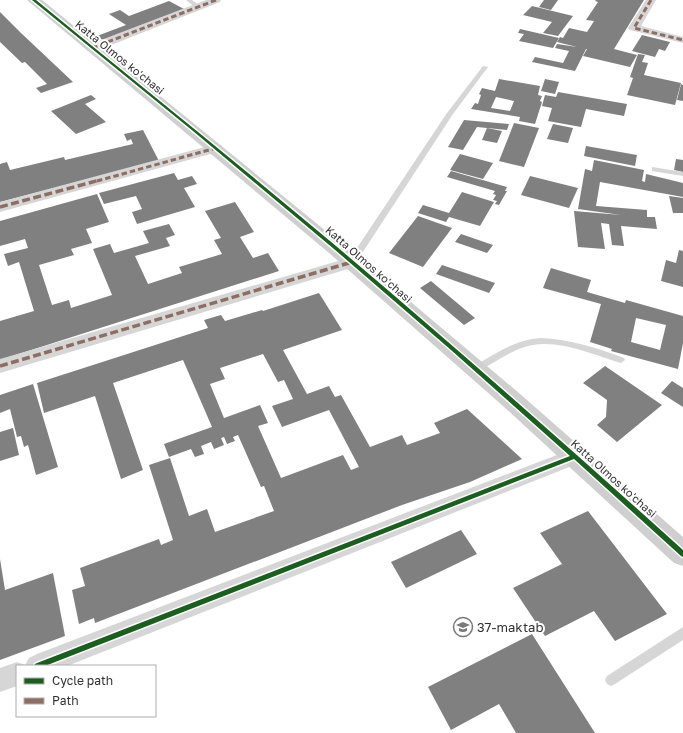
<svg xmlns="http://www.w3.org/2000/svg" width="683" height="733" font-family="'Golos Text',sans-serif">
	<rect width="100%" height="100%" fill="#fff"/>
	<g fill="#808080" fill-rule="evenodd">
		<path d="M544,0H558L551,10L539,7Z"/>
		<path d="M596,0H644L614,49L637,55L630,67L583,56L587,49H586L575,71L532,62L535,57L563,63L569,51L555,48L557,44L577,47L557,42L560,37L563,38L569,28L587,32L594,21L586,20L598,2L595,1Z"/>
		<path d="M169,1L184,9L104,41L97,36L126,25L109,14L120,10L129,16Z"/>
		<path d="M532,6L573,16L558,36L543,33L552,22L523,15Z"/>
		<path d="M0,12L21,33L73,82L41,93L36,88L47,84L25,62L22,63L0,42Z"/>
		<path d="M520,29L559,38L553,48L519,41L524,34L518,33Z"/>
		<path d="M642,35L670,42L665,51L659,49L655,57L632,51Z"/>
		<path d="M638,54L645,55L642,62L648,63L644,75L681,83L675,105L627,95L633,78L630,77Z"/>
		<path d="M499,79L540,86L538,95L542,96L540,101L542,102L535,124L519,121L520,117L471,109L475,103L478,104L481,95L479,94L482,88L495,91ZM496,97L514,101L510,111L491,108Z"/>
		<path d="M545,79L559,82L555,94L541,91Z"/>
		<path d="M681,84L683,85V101L677,100Z"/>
		<path d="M558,92L627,104L624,116L586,109L581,127L548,121L552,108L542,106L545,95L556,97Z"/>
		<path d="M91,95L96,99L85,104L106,122L76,134L51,111Z"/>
		<path d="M464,120L509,124L507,130L477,127L463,150L448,147Z"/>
		<path d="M514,123L539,128L524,167L499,161Z"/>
		<path d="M553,124L573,128L568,143L547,139Z"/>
		<path d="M487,128L502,131L497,143L482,140Z"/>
		<path d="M143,130L159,161L0,202V164L7,162L10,170L64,157L65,160L133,144L131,139L127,141L124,134Z"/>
		<path d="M586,146L637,155L635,166L584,156Z"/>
		<path d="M460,154L493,163L483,179L450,170Z"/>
		<path d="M676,159L683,160V172L674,170Z"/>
		<path d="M594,160L644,170L642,181L645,182L646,174L683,183V197L600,182L596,206L647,210V217H655L657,229L621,226L624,246L612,245L609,224L601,223L605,249L578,247L574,211L621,215L578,209L585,169L592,171Z"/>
		<path d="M451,171L507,187L505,191H507L499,205L495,204L497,201L493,200L496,195L493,194L495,191L447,177Z"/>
		<path d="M174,173L178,180L192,176L197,184L184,188L195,207L137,224L132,212L142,209L136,196L104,204L99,193Z"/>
		<path d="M530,176L578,188L569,208L521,195Z"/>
		<path d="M462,192L494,202L480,226L449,217L446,222L418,213L423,205L449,213Z"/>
		<path d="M97,194L109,222L86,229L92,243L71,249L74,255L39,265L52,305L69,300L71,308L112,295L93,249L110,244L114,253L149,243L143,231L169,224L175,235L166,238L170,246L135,256L148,284L182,273L179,267L222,254L214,240L221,238L205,211L235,202L254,232L240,237L253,258L268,253L279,271L0,360V321L34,311L19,262L8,266L4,254L28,248L25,239L0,246V221Z"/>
		<path d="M669,196L683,198V213H673Z"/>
		<path d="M418,216L452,228L423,267L389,253Z"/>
		<path d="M461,234L493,245L487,253L455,242Z"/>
		<path d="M679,250L683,251V287L661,281L666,260L676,263Z"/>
		<path d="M442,265L495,283L489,293L436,274Z"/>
		<path d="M551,268L591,280L587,292L625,303L626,300L683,316V343L678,369L611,351L612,349L590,342L601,304L543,288ZM636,318L666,325L660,350L631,342Z"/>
		<path d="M431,281L475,318L464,325L420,288Z"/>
		<path d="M319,293L342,330L283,350L307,394L329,386L335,397L341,395L370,447L402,435L407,445L440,433L434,423L467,409L522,459L470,482L402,505L95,623L94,618L79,624L72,590L85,586L80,568L159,539L161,545L173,540L149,465L170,458L189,516L207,509L215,532L274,511L264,486L261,487L238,435L233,437L235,441L227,444L224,437L221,438L224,445L214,449L211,442L201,446L204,454L195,457L191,449L169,457L164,444L212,427L183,360L113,383L143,470L121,479L95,396L44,413L37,383L208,328L204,320L221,315L225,321L262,310L263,311ZM263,354L278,382L284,380L293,399L272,406L282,427L329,410L359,467L351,470L343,455L281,478L258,426L268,423L260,405L224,418L210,384L225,379L220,368Z"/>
		<path d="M605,366L662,405L617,442L597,425L606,417L607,400L583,383Z"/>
		<path d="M672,381L683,388V407L661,393Z"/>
		<path d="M33,384L58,467L36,475L28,445L24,447L21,436L17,437L10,409L0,413V395Z"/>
		<path d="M13,428L19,455L0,461V432Z"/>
		<path d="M588,511L667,614L615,641L594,611L545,636L513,588L562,564L540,533Z"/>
		<path d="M461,530L477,554L406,588L391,562Z"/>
		<path d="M0,559L5,590L53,573L65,636L0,660Z"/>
		<path d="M532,634L595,733H516L499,704L451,730L428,687Z"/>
	</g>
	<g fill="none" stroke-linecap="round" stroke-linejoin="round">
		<g fill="#d6d6d6" fill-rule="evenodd">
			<path d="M186,0H192L201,7L196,8Z"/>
			<path d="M483,66L488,67L453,114L355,264H349L348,262L349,260L447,113Z"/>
			<path d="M652,167L683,172V176L652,171Z"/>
			<path d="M541,338C570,339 597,348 624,358L625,360L621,363C590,354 551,335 519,349C505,355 492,364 478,371H472L470,369L472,367C496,354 513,340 541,338Z"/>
			<path d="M683,627V640L615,684L611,686L607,684L605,680L607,676Z"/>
		</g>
		<g fill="#d6d6d6" fill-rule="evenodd">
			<path d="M206,0H221L220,2L96,51H88L86,48L88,45Z"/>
			<path d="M646,0H656L641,26L683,37V43L630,30L628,28Z"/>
			<path d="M216,144L221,145L223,148L221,151L0,212V202Z"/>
			<path d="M352,257L358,258L360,262L358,266L0,373V359Z"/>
			<path d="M575,448L582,450L585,456L582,462L67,666H17V686L0,692V668L17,662L25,665L29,658L37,654Z"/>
		</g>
		<path fill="#cfcfcf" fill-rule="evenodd" d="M27,0H42L342,244L519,393L683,537V566L674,563L503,406L329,253Z"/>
		<g stroke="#8d6e63" stroke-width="3" stroke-dasharray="5.5 3" stroke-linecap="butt">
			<path d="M651,0L634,28L683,40"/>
			<path d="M92,48L216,0"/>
			<path d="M97,181L216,148"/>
		</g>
		<g stroke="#8d6e63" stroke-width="3.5" stroke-dasharray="8 3.5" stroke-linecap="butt">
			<path d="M0,207L100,180"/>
			<path d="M0,366L352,262"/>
		</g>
		<g stroke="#fff" stroke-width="3">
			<path id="cycleway" d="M32,0H36C136,82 237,163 336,246C454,346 569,447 683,550V557L681,556L574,459L45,666H34L35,664L37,663L570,456L451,350L334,249L193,131Z"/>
		</g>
		<use href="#cycleway" fill="#1b5e20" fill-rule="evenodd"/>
	</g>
	<defs>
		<g id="school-ring" transform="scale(1)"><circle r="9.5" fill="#fff" stroke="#7a7a7a" stroke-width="1.5"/><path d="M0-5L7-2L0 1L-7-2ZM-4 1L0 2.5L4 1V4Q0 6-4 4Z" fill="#7a7a7a"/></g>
	</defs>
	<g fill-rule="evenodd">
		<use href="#school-ring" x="463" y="627"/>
	</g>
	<g text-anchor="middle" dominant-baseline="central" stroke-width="4" stroke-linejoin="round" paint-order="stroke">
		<g font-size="11" fill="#323232" stroke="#fff">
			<text transform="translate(120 57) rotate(39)">Katta Olmos ko'chasi</text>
			<text transform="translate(369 264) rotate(41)">Katta Olmos ko'chasi</text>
			<text transform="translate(614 478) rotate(42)">Katta Olmos ko'chasi</text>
		</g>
		<g font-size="13" fill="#323232" stroke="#fff" text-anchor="start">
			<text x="477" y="627">37-maktab</text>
		</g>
	</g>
	<rect x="16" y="665" width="140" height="52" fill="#ffffff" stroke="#adadad"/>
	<rect x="24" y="678" width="20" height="6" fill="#1b5e20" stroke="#adadad"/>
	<text x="52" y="685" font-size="12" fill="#323232">Cycle path</text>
	<rect x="24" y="698" width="20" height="6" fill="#8d6e63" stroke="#adadad"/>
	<text x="52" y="705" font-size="12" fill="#323232">Path</text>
</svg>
